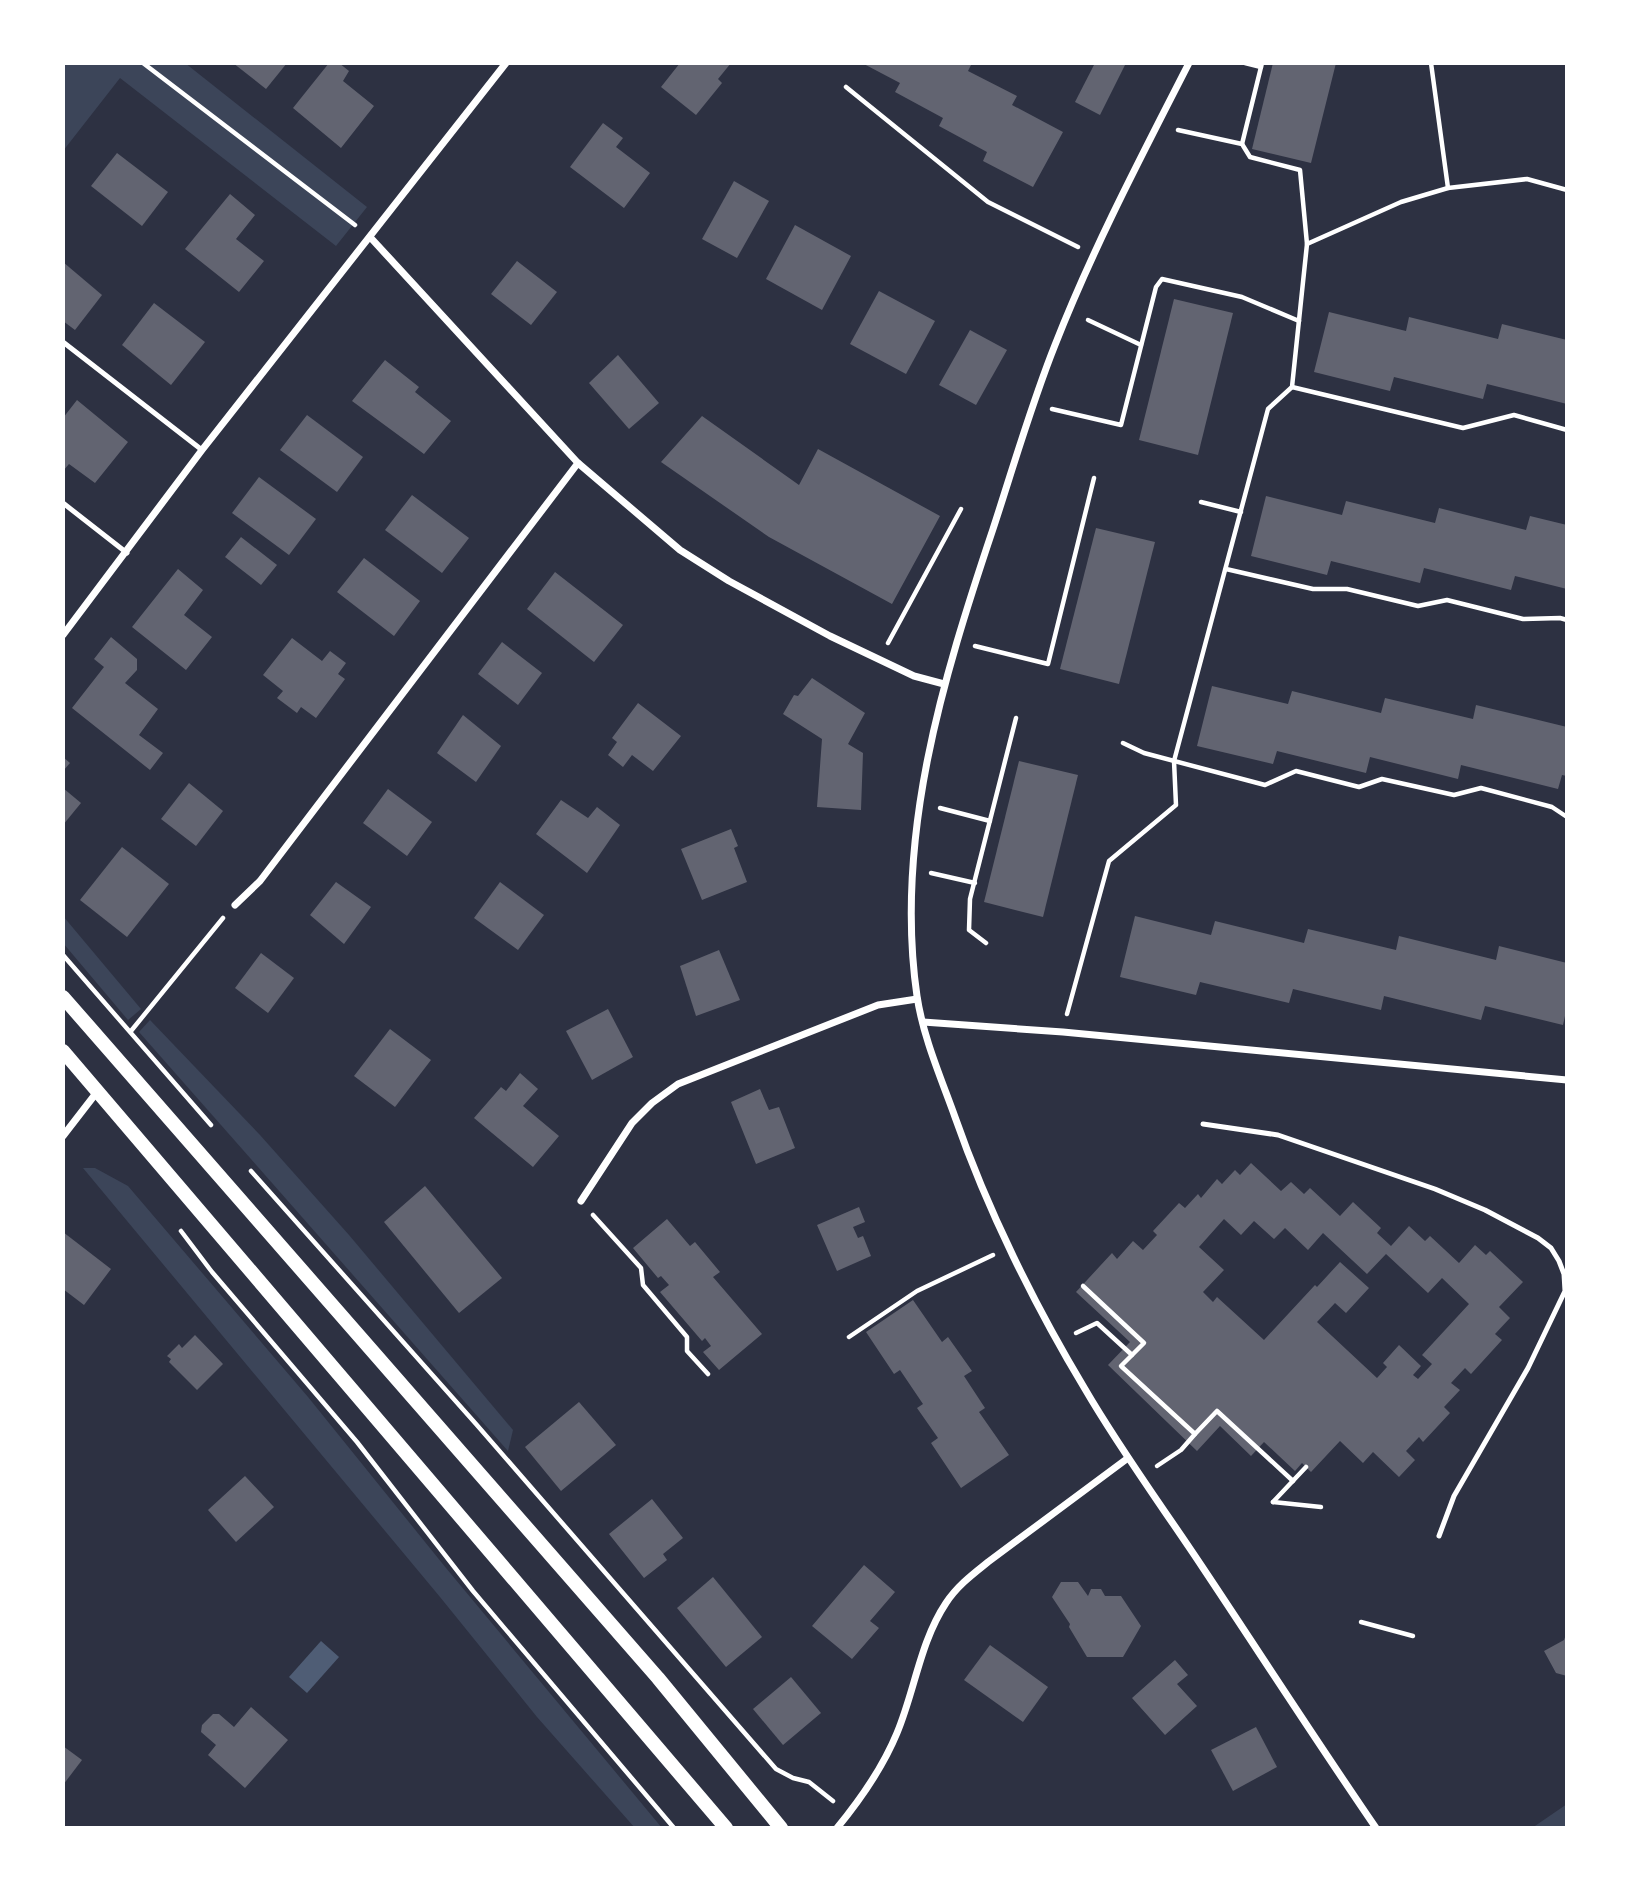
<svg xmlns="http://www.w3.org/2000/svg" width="1630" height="1891" font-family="'Exo 2',sans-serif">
	<rect width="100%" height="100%" fill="#2d3142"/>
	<g fill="#3c4559">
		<path d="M63,63H185L367,207L336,246L120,78L63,151Z"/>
		<path d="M63,916L141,1009L128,1020L63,943Z"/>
		<path d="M150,1020L260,1135L349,1235L513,1430L508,1451L139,1032Z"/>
		<path d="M83,1168H95L128,1186L308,1397L446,1568L662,1828H635L537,1717L440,1597Z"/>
		<path d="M1567,1804V1828H1532Z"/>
	</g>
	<path fill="#4f5d75" d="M321,1641L339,1657L307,1693L289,1677Z"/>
	<g fill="#626471" fill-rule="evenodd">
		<path d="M233,63H287L266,89Z"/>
		<path d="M329,63H339L349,71L343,81L374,106L341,148L293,108Z"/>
		<path d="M680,63H731L718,79L722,83L696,115L661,87Z"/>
		<path d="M862,63H972L968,71L1017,96L1012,105L1063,132L1033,187L983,161L987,152L939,126L943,118L895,92L900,83Z"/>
		<path d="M1095,63H1126L1100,115L1075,102Z"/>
		<path d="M1273,63H1336L1311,163L1252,149Z"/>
		<path d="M603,123L623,138L616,147L650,173L624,208L570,167Z"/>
		<path d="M117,153L168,192L142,226L91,186Z"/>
		<path d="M734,181L769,201L737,258L702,239Z"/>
		<path d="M230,194L255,215L236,239L264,261L239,292L185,249Z"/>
		<path d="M795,225L851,256L822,310L766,279Z"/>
		<path d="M517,261L557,292L531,325L491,294Z"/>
		<path d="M63,262L102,295L75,330L63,321Z"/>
		<path d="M879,291L935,321L906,374L850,344Z"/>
		<path d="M1174,299L1233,313L1198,455L1139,440Z"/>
		<path d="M154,303L205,342L171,385L122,345Z"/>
		<path d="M1329,312L1406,331L1409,317L1498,339L1502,324L1567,340V404L1487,384L1483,399L1394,377L1390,391L1314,372Z"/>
		<path d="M970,330L1007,350L976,405L939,385Z"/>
		<path d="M618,355L659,403L629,429L589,383Z"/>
		<path d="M385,360L419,387L415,392L451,421L424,454L352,401Z"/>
		<path d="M77,400L128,442L95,483L69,464L63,471V418Z"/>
		<path d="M307,415L363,457L337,492L280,450Z"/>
		<path d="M702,416L799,485L818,449L940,516L892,604L769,537L661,462Z"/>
		<path d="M259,477L316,519L289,555L232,513Z"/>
		<path d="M412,495L469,538L442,573L385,530Z"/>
		<path d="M1266,496L1342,515L1346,501L1435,523L1439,508L1526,530L1530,516L1567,525V589L1515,576L1511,590L1424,568L1420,583L1331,561L1327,575L1251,556Z"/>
		<path d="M1096,528L1155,542L1119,684L1060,669Z"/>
		<path d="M241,537L277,565L261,585L225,557Z"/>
		<path d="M364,558L420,601L394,636L337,592Z"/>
		<path d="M178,569L203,590L184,615L212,637L186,670L132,627Z"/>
		<path d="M555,572L623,625L594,662L527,609Z"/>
		<path d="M111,637L137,659V670L125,683L158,709L139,735L163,753L150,770L72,708L104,667L94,659Z"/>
		<path d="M292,638L322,661L330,651L346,663L338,674L345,679L316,718L301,707L297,713L277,698L283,691L263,675Z"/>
		<path d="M502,642L542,673L518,705L478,674Z"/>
		<path d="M812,678L865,713L848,744L863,753L861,810L817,807L822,739L783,714L794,695L798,696Z"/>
		<path d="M1212,686L1288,704L1292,691L1381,713L1385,698L1473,719L1476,705L1567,727V776L1562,775L1558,789L1461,765L1458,779L1370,757L1366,773L1277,751L1273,764L1197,746Z"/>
		<path d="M638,703L681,736L653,771L632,755L623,767L608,755L617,742L612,738Z"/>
		<path d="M463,715L501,746L476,782L437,753Z"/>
		<path d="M63,757L70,763L63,771Z"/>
		<path d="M1019,761L1078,775L1043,917L984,902Z"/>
		<path d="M189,783L223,811L196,846L161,819Z"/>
		<path d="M63,788L81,803L63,825Z"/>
		<path d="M388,789L432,822L407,856L363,823Z"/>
		<path d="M561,800L588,818L597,807L620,825L587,873L536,834Z"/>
		<path d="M731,829L738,846L734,848L747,882L702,900L681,849Z"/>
		<path d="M122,847L169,884L127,937L80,900Z"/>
		<path d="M336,882L371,907L344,944L310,915Z"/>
		<path d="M500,882L544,915L518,950L474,918Z"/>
		<path d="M1135,916L1211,935L1215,921L1304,943L1308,929L1396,950L1399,936L1496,960L1499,946L1567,963V1007L1563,1025L1485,1006L1481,1020L1384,996L1381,1010L1293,989L1289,1003L1200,982L1196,995L1120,977Z"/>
		<path d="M719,950L740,1000L696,1016L680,966Z"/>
		<path d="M261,953L294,978L268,1013L235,988Z"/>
		<path d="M608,1009L633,1057L592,1080L566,1031Z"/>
		<path d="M390,1029L431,1060L395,1107L354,1076Z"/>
		<path d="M520,1073L538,1089L523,1106L559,1136L533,1167L474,1118L501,1087L506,1091Z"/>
		<path d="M760,1089L769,1110L779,1107L795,1148L756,1164L731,1102Z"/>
		<path d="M1251,1163L1281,1191L1291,1182L1304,1194L1310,1188L1340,1216L1353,1202L1381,1228L1377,1233L1391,1246L1409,1226L1425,1241L1430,1236L1459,1263L1475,1245L1486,1255L1490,1251L1523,1282L1499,1307L1510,1318L1495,1334L1502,1340L1471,1374L1465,1368L1451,1383L1460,1390L1444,1407L1450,1413L1423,1442L1419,1437L1406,1451L1415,1460L1399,1477L1373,1452L1363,1463L1340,1441L1311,1472L1302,1463L1295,1471L1264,1442L1251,1456L1220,1426L1197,1451L1108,1365L1130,1342L1076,1292L1112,1253L1117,1259L1133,1241L1143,1250L1157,1235L1153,1231L1179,1203L1185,1208L1198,1194L1201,1198L1217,1179L1222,1184L1235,1170L1240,1175ZM1224,1219L1241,1235L1254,1221L1274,1239L1285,1228L1308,1250L1323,1233L1367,1274L1386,1254L1428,1293L1442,1278L1469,1304L1422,1355L1432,1364L1418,1379L1413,1375L1421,1366L1399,1345L1383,1363L1387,1367L1377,1378L1317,1322L1335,1303L1346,1313L1369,1288L1340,1262L1317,1287L1315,1285L1264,1340L1217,1297L1213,1302L1203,1292L1224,1270L1199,1247Z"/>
		<path d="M425,1186L502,1278L459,1313L384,1222Z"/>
		<path d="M859,1207L865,1222L853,1227L858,1238L863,1236L871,1256L837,1271L817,1225Z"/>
		<path d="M667,1219L690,1246L695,1242L720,1272L713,1277L762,1334L719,1370L703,1352L711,1346L705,1338L702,1341L660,1292L669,1285L661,1276L658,1278L633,1248Z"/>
		<path d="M63,1232L111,1269L84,1305L63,1289Z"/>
		<path d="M913,1300L942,1342L948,1337L972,1371L964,1376L985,1408L979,1412L1009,1455L961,1488L931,1443L938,1438L917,1408L923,1404L900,1370L894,1374L866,1332Z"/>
		<path d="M195,1335L223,1364L197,1390L169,1362L171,1359L167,1356L179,1344L182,1348Z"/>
		<path d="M579,1402L616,1445L561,1491L525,1447Z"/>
		<path d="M245,1476L274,1507L236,1542L208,1510Z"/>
		<path d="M652,1499L683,1538L663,1554L667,1560L644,1578L609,1534Z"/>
		<path d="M864,1565L895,1592L870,1621L879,1628L852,1659L812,1626Z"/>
		<path d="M713,1577L762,1637L726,1667L677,1608Z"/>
		<path d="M1061,1582H1078L1088,1596L1091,1589H1101L1105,1596H1121L1141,1626L1123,1657H1087L1069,1627L1070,1624L1052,1597Z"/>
		<path d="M1567,1632V1676L1556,1673L1544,1651L1564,1640Z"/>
		<path d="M990,1645L1048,1687L1023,1722L964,1680Z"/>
		<path d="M1175,1660L1188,1675L1177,1684L1197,1706L1165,1735L1132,1698Z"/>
		<path d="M791,1677L821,1713L783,1745L753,1709Z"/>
		<path d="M251,1707L288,1740L245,1788L208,1755L216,1745L201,1732L202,1725L213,1714H219L234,1727Z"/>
		<path d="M1256,1727L1277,1767L1233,1791L1211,1750Z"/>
		<path d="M63,1746L82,1760L63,1785Z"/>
	</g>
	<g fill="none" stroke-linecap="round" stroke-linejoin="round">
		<g stroke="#fff" stroke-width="4.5">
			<path d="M143,63L355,225"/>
			<path d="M1245,63L1261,67"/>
			<path d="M1431,63L1448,188"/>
			<path d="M846,87L988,202L1078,247"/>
			<path d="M1178,130L1242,144L1250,157L1300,170L1307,244L1401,202L1448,188L1527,179L1567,190"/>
			<path d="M1242,144L1262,63"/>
			<path d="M1088,320L1141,345"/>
			<path d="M1292,387L1463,428L1514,415L1567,430"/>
			<path d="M1052,409L1121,425L1156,287L1162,279L1242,297L1299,321"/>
			<path d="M1201,502L1241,512"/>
			<path d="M1226,569L1313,589H1347L1418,606L1447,600L1523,619L1560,618L1567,620"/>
			<path d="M888,643L961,509"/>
			<path d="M975,646L1048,664L1094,478"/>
			<path d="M1123,743L1144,753L1265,785L1296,771L1359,787L1382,779L1454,795L1481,788L1552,807L1567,817"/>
			<path d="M940,808L990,821"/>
			<path d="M931,873L975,883"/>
			<path d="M986,943L969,930L970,899L1016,718"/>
			<path d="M63,955L211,1125"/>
			<path d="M1067,1014L1109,861L1176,805L1174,761L1268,409L1292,387L1307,244"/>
			<path d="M131,1031L223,918"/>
			<path d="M251,1171L476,1424L776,1769L793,1778L809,1782L833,1801"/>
			<path d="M593,1215L641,1268L643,1285L687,1337V1351L708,1374"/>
			<path d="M181,1231L212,1272L357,1442L473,1591L674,1828"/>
			<path d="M1083,1286L1144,1343L1132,1355"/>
			<path d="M1076,1333L1097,1323L1132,1355L1121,1366L1195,1434L1181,1450L1157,1466"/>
			<path d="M849,1337L917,1291L993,1255"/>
			<path d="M1195,1434L1217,1411L1293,1481"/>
			<path d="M1273,1502L1306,1467"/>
			<path d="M1273,1502L1321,1507"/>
			<path d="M1361,1622L1413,1636"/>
		</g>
		<g stroke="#fff" stroke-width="5">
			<path d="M63,342L202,450"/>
			<path d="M63,503L127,553"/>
			<path d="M1203,1124L1278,1135L1435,1189L1485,1210L1538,1238L1551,1248L1559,1261L1564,1274L1565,1291L1528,1368L1454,1496L1439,1536"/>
		</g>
		<g stroke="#fff" stroke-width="7">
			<path d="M1189,63C1142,155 1093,248 1055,345C1031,405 1013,468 993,529C943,678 894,838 917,996C923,1037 941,1078 955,1117C987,1209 1035,1306 1085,1389C1121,1451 1164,1509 1203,1568C1261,1655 1317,1742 1376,1828"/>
			<path d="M370,237L578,463L680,550L729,581L830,636L914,676L944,684"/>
			<path d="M63,635L202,450L506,63"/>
			<path d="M235,905L260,881L578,463"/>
			<path d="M923,1022L1063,1032L1567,1080"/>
			<path d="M63,1136L97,1092"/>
			<path d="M581,1201L632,1123L652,1103L678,1084L878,1005L917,999"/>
			<path d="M837,1828C860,1800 883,1767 897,1733C915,1690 920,1642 946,1603C957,1586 973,1574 988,1562L1128,1458"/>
		</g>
		<g stroke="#fff" stroke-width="14">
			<path d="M63,997L658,1678L781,1828"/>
			<path d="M63,1051L726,1828"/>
		</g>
	</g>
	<rect width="1630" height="1891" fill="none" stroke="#ffffff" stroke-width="130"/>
</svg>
